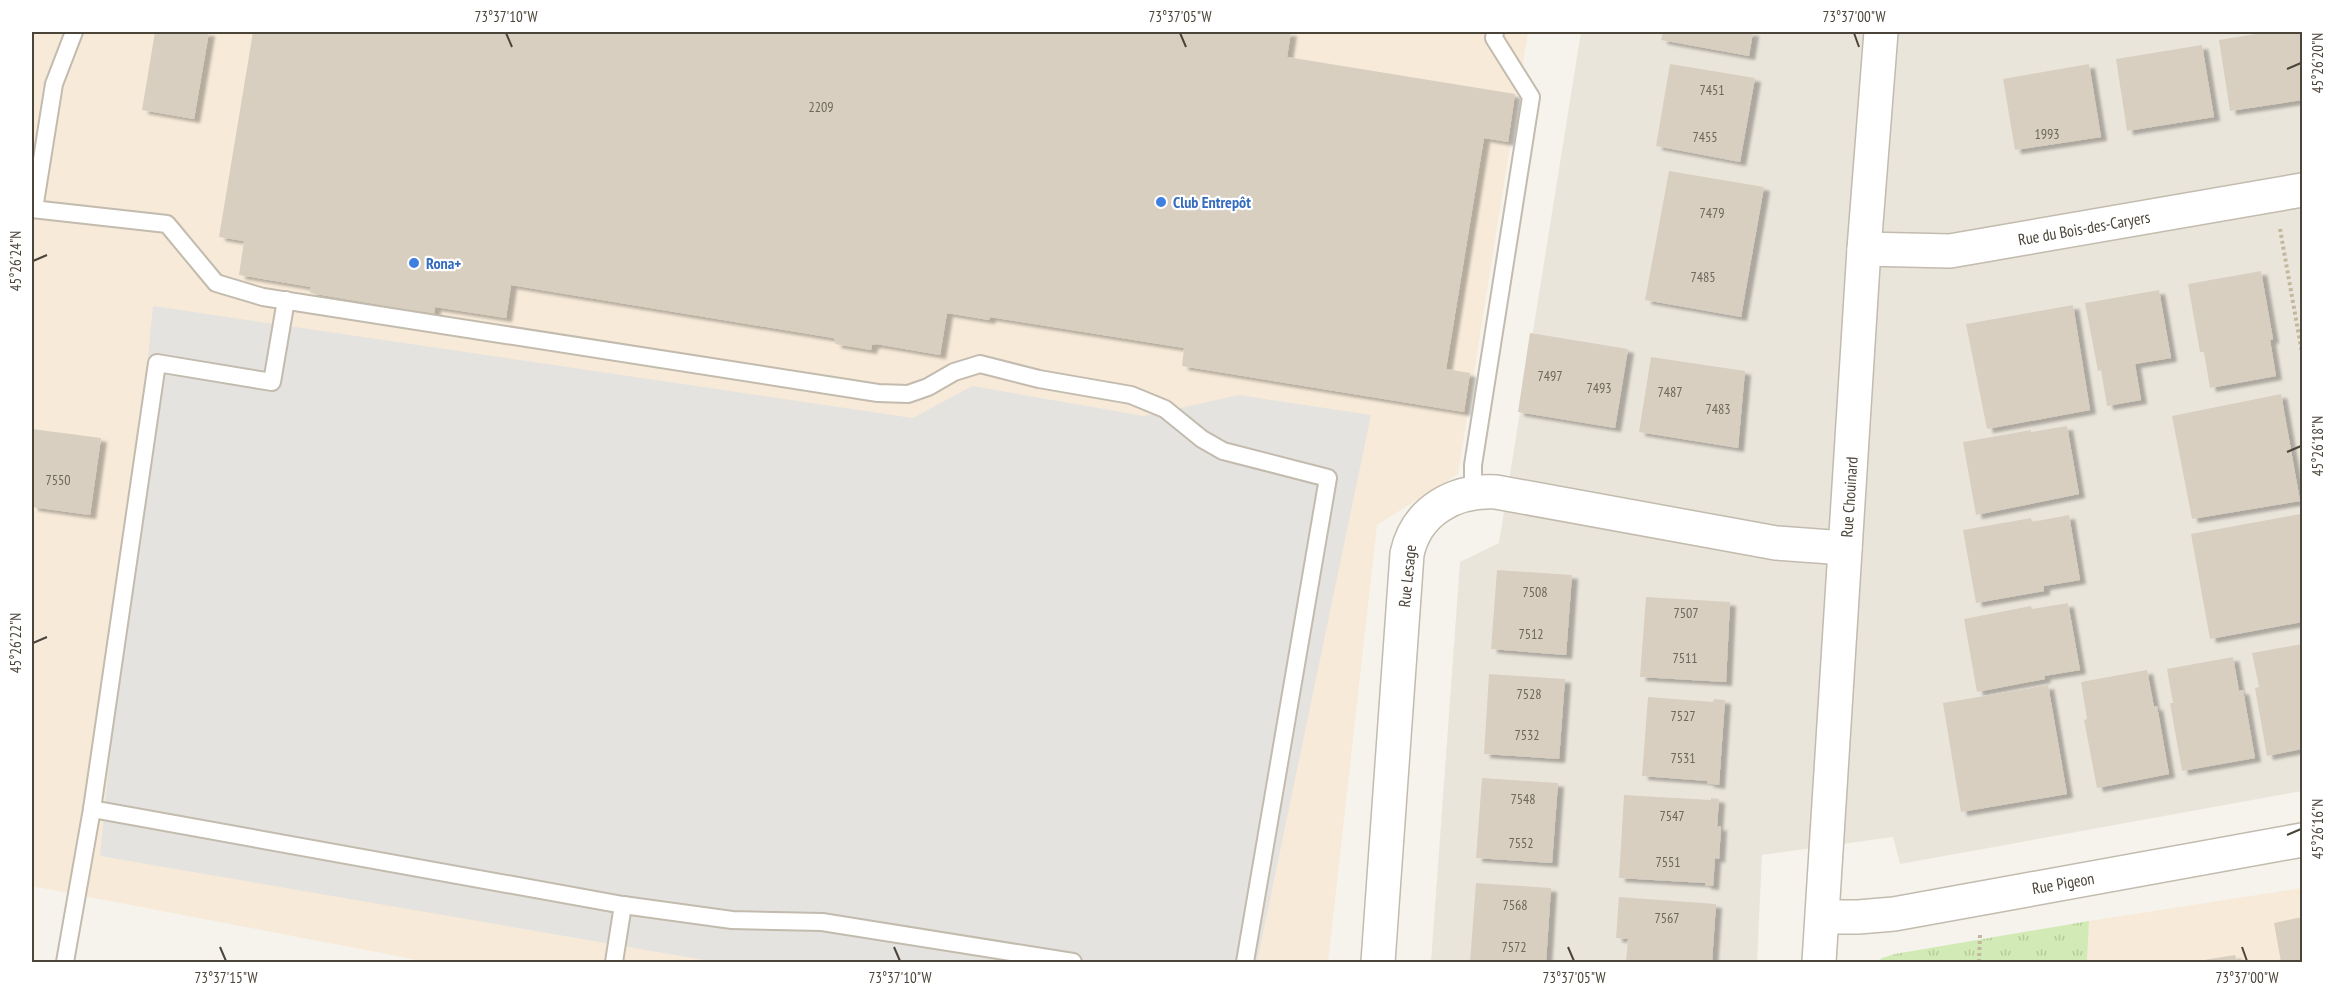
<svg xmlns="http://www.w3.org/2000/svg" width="2334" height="994" font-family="'PT Sans Narrow',sans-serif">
	<defs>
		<pattern id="park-tufts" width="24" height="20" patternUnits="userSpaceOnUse" patternTransform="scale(1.5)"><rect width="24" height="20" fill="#d2eab5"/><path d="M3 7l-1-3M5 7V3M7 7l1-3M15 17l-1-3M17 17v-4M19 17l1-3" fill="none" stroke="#b6ca9c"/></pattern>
		<filter id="shadow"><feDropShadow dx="6" dy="4" stdDeviation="1.5" flood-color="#0004"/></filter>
	</defs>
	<rect width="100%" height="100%" fill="#f6f3ec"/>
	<path fill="#eae5da" d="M1581,32H2302V791L1900,864L1893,837L1762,855L1757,962H1431L1460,562L1499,543Z"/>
	<g fill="#f7ead8">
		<path d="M32,32H1528L1458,474L1377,525L1328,962H428L32,886Z"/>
		<path d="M2302,888V962H2087L2089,921Z"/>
	</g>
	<path fill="url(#park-tufts)" d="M2089,921L2087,962H1877L1882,958L1895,954Z"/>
	<path fill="#e5e3e0" d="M153,306L913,418L972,386L1144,416L1239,395L1371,415L1257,962H716L100,856Z"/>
	<g fill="#d8cfc1" filter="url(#shadow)">
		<path d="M155,32H209L194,119L142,110Z"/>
		<path d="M253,32H1291L1287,57L1515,94L1508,142L1484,138L1446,369L1470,373L1464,412L1182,366L1184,348L990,317L989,320L947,313L940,355L876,344L872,345L871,350L835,344L836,340L833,338L511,285L506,318L435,307L434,314L310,293L311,287L239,275L244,241L219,237Z"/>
		<path d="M1663,32H1753L1749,56L1661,40Z"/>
		<path d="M2268,32H2302V100L2230,111L2219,40Z"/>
		<path d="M2202,45L2214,117L2127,131L2116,59Z"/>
		<path d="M1670,64L1755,78L1740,162L1656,146Z"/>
		<path d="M2089,64L2101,137L2015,150L2003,79Z"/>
		<path d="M1669,171L1764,187L1741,317L1645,300Z"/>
		<path d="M2261,271L2273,339L2270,340L2276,376L2210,388L2204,352H2200L2188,284Z"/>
		<path d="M2159,290L2171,358L2135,364L2141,400L2107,406L2101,370L2098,371L2085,303Z"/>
		<path d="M2073,305L2090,410L1987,429L1966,324Z"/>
		<path d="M1530,333L1628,349L1615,428L1518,412Z"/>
		<path d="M1651,357L1745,371L1738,448L1639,432Z"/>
		<path d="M2281,394L2300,501L2192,519L2172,416Z"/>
		<path d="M2067,426L2079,494L1976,515L1963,442L2031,430V432Z"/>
		<path d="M32,429L101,438L90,515L32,507Z"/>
		<path d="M2300,514L2302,530V622L2210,639L2191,534Z"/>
		<path d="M2069,515L2080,580L2044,586V591L1976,603L1963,530L2031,518L2032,522Z"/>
		<path d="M1497,570L1572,575L1566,655L1491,649Z"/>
		<path d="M1646,597L1730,602L1726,682L1640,677Z"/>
		<path d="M2068,603L2080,670L2044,676L2045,679L1977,692L1964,619L2031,606L2032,609Z"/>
		<path d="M2302,644V749L2267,756L2255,688L2259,687L2252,653Z"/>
		<path d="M2233,657L2239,691L2243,690L2255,758L2182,771L2170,703H2173L2167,669Z"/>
		<path d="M2147,670L2154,707L2157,706L2169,774L2097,788L2084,720L2087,719L2081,682Z"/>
		<path d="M1489,674L1565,679L1559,759L1484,754Z"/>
		<path d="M2048,685L2067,794L1961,812L1943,703Z"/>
		<path d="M1648,697L1713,702L1714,699L1725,700L1719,785L1707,783L1708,781L1642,776Z"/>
		<path d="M1482,778L1558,783L1552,863L1476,858Z"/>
		<path d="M1624,795L1711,800V798L1719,799L1717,827L1721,826L1720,843L1719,859L1715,858L1713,886L1705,885V883L1619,878Z"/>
		<path d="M1476,883L1551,888L1546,962H1470Z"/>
		<path d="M1619,897L1716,904L1712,962H1626L1628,939L1616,938Z"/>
		<path d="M2302,917V962H2281L2274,923Z"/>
		<path d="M2235,955L2237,962H2198V961Z"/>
	</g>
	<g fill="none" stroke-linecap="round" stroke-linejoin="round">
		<g stroke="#c2bbae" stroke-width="20">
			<g id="service">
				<path d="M32,209L167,224L216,283L263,297L878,393L908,394L928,387L954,372L980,364L1039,379L1131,395L1165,409L1202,439L1223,451L1328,478L1245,962"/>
				<path d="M34,209L54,84L74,32"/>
				<path d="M1473,493V465L1531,97L1494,38L1495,32"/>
				<path d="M92,809L623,905L732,920L822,922L1073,962"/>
				<path d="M65,962L92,809L157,363L272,382L286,300"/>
				<path d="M614,962L623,905"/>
			</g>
		</g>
		<g stroke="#c2bbae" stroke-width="36">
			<g id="minor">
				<path d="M1864,249L1950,251L2302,190"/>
				<path d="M1823,917H1858L1894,914L2302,840"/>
				<path d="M1378,962L1407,554C1416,511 1454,490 1496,492L1776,543L1845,548"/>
				<path d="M1819,962L1864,249L1881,32"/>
			</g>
		</g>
		<g stroke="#c4b79f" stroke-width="4" stroke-dasharray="3 3" stroke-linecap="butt">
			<path d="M2280,229L2302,353"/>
			<path d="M1979,962L1980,935"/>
		</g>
		<use href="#service" stroke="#fff" stroke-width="16"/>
		<use href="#minor" stroke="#fff" stroke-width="33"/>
	</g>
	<path fill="none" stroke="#4b4439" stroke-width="2" d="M506,33L512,47M1180,33L1186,47M1854,33L1859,47M2287,69L2301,63M33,261L47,255M2287,452L2301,446M33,643L47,637M2287,835L2301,829M220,947L226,961M894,947L900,961M1568,947L1574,961M2242,947L2247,961"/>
	<g fill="#3f7fe0" stroke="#fff" stroke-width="2">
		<circle cx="1161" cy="202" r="6"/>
		<circle cx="414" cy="263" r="6"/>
	</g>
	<g text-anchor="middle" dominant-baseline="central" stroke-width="4.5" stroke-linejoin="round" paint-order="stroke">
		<g font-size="14" fill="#6e675b">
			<text x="1712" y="90">7451</text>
			<text x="821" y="107">2209</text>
			<text x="2047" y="134">1993</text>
			<text x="1705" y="137">7455</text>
			<text x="1712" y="213">7479</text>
			<text x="1703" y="277">7485</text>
			<text x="1550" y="376">7497</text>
			<text x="1599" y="388">7493</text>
			<text x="1670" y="392">7487</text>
			<text x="1718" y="409">7483</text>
			<text x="58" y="480">7550</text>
			<text x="1535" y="592">7508</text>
			<text x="1686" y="613">7507</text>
			<text x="1531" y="634">7512</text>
			<text x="1685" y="658">7511</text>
			<text x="1529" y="694">7528</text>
			<text x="1683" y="716">7527</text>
			<text x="1527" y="735">7532</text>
			<text x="1683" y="758">7531</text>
			<text x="1523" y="799">7548</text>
			<text x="1672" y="816">7547</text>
			<text x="1521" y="843">7552</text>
			<text x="1668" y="862">7551</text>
			<text x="1515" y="905">7568</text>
			<text x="1667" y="918">7567</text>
			<text x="1514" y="947">7572</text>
		</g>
		<g font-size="16" font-weight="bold" fill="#366cbe" stroke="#fff" text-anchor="start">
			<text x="1173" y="202">Club Entrepôt</text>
			<text x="426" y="263">Rona+</text>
		</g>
		<g font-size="16" fill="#4b4439" stroke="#fff">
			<text transform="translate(2084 228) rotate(-10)">Rue du Bois-des-Caryers</text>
			<text transform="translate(1849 497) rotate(-86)">Rue Chouinard</text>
			<text transform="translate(1407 576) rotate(-84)">Rue Lesage</text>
			<text transform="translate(2063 883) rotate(-10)">Rue Pigeon</text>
		</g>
	</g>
	<rect width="2334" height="994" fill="none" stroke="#ffffff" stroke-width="66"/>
	<rect x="33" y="33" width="2268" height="928" fill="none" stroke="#4b4439" stroke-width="2"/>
	<g font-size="15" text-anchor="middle" fill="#4b4439">
		<text x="506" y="22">73°37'10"W</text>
		<text x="1180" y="22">73°37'05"W</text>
		<text x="1854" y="22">73°37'00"W</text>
		<text transform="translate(2318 63) rotate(-90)" y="5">45°26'20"N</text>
		<text transform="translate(16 261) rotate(-90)" y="5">45°26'24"N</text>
		<text transform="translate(2318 446) rotate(-90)" y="5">45°26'18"N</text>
		<text transform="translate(16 643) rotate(-90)" y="5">45°26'22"N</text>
		<text transform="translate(2318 829) rotate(-90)" y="5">45°26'16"N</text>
		<text x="226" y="983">73°37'15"W</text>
		<text x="900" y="983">73°37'10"W</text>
		<text x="1574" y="983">73°37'05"W</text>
		<text x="2247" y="983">73°37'00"W</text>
	</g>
</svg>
